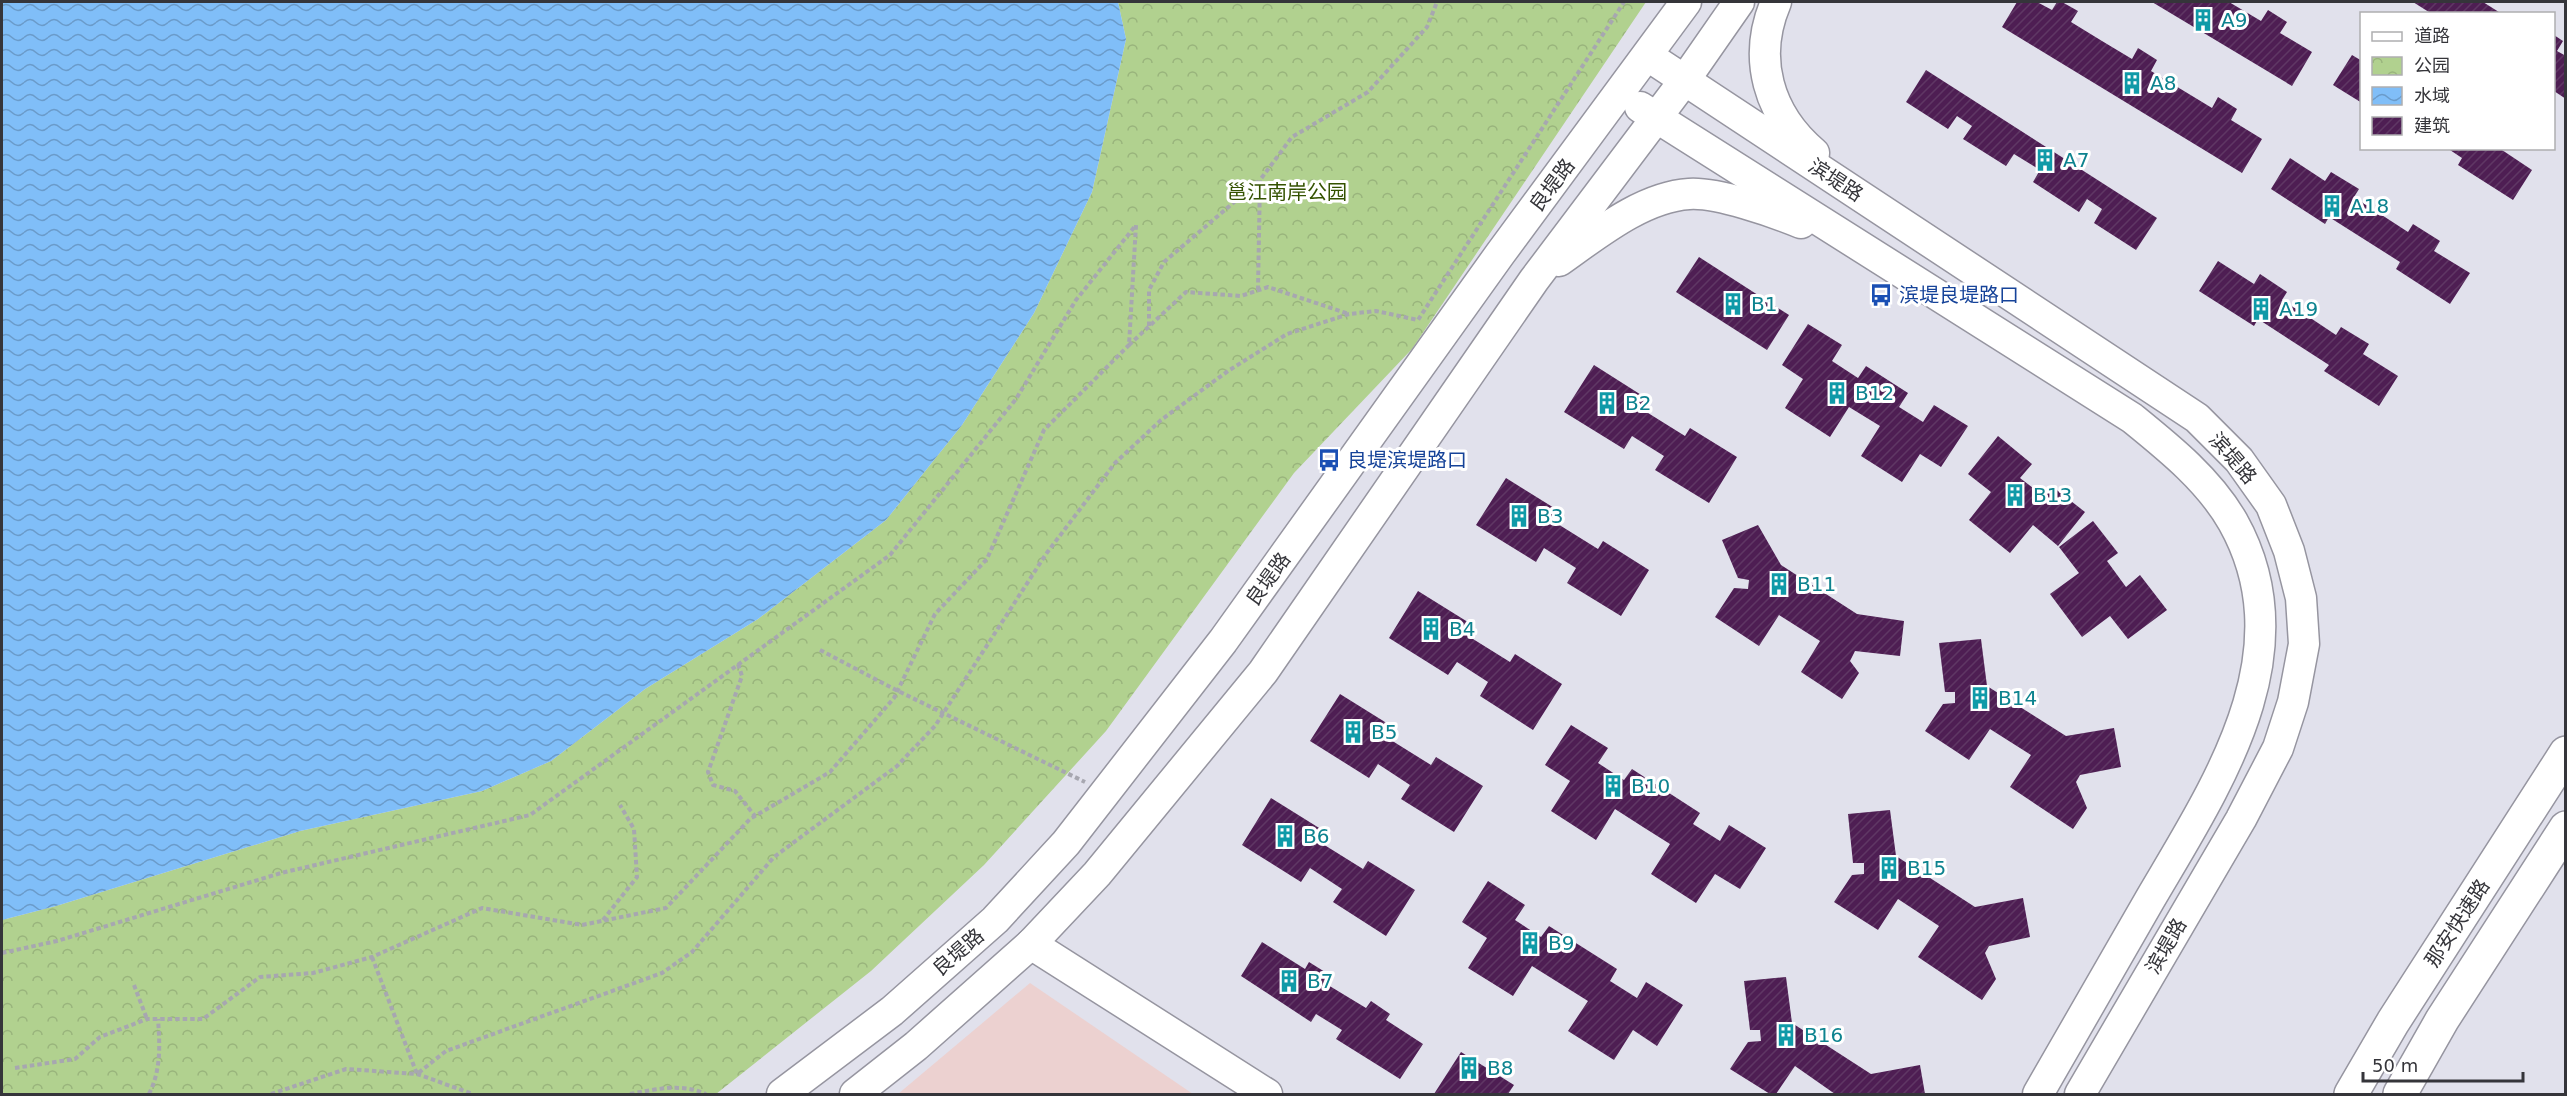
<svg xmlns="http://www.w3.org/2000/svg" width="2567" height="1096" font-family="'DejaVu Sans','Noto Sans SC',sans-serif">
	<defs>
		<pattern id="park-crowns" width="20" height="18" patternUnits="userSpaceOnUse" patternTransform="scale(1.5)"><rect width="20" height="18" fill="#b1d18f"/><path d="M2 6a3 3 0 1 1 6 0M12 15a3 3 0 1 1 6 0" fill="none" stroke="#99b47c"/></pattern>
		<pattern id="water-waves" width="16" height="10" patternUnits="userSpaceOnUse" patternTransform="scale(1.5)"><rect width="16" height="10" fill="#80bef8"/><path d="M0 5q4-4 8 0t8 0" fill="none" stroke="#6a9bca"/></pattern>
		<pattern id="building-hatch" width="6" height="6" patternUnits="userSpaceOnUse" patternTransform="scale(1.5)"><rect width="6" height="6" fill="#4e1e53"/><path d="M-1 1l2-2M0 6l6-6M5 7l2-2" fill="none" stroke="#5f3764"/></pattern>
	</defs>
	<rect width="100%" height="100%" fill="#e1e1ec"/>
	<path fill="#ecd1d0" d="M1030,983L1193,1094H898Z"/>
	<path fill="url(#park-crowns)" d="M1118,2H1646L1412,349L1294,473L1106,731L984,865L871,971L716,1094H2V920L56,906L300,831L482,791L551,761L645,689L758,619L886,520L962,425L1034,313L1092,192L1126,39Z"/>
	<path fill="url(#water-waves)" d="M2,2H1118L1126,39L1092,192L1034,313L962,425L886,520L758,619L645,689L551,761L482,791L300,831L56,906L2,920Z"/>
	<g fill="url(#building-hatch)">
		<path d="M2017,2H2037L2052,10L2057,2H2062L2078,11L2071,22L2102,41L2132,59L2138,48L2157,60L2151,71L2212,108L2218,97L2237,109L2231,120L2262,139L2242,173L2002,27Z"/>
		<path d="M2152,2H2229L2261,21L2268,10L2287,22L2280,33L2312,52L2292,86Z"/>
		<path d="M2413,2H2483L2502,14H2432Z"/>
		<path d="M2554,35L2563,41L2557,51L2566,56V99L2554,91Z"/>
		<path d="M2352,55L2362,61V103L2333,85Z"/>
		<path d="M1926,70L2157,218L2136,250L2094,223L2102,209L2087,199L2079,212L2033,182L2040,170L2014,154L2006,166L1963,139L1972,126L1957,116L1948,129L1906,102Z"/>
		<path d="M2447,148H2499L2532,170L2513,200L2458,165L2462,158Z"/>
		<path d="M2290,158L2325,181L2331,172L2359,189L2354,197L2408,232L2413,224L2440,241L2434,251L2470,273L2450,304L2396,269L2400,262L2329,217L2325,224L2271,189Z"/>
		<path d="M1699,257L1789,315L1767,350L1676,292Z"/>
		<path d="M2218,261L2254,284L2260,274L2287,292L2282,300L2309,317L2336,335L2341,327L2369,344L2363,354L2398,376L2379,406L2324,371L2329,365L2258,319L2254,326L2199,291Z"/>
		<path d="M1808,324L1842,345L1832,361L1858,378L1866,366L1908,393L1899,407L1923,422L1934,405L1968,426L1941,467L1920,454L1902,482L1861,456L1880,426L1849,407L1830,437L1785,408L1803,379L1782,365Z"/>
		<path d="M1594,365L1646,398L1640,408L1685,436L1690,428L1737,457L1709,503L1655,470L1664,456L1632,436L1624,449L1564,412Z"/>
		<path d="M1998,436L2032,464L2020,478L2045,497L2053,487L2085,512L2058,546L2033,525L2010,553L1969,520L1991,492L1968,474Z"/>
		<path d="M1506,478L1559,511L1553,521L1598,549L1603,541L1649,570L1621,616L1567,583L1576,568L1544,548L1536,562L1476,525Z"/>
		<path d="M2093,521L2118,553L2107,561L2126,587L2140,575L2167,610L2128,639L2110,616L2082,637L2050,594L2079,573L2059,547Z"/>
		<path d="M1758,525L1781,565L1857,614L1904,621L1900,656L1855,651L1850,661L1859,673L1842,699L1801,672L1820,641L1779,615L1759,646L1715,617L1734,588L1748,589L1749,580L1738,578L1722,540Z"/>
		<path d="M1418,591L1471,624L1465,634L1510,662L1515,654L1562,684L1533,730L1480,696L1488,682L1457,662L1448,675L1389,638Z"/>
		<path d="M1981,639L1987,686L2066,736L2114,728L2121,767L2080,775L2076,782L2087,808L2073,829L2010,787L2031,755L1990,729L1969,760L1925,731L1943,704L1955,703V692H1945L1939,643Z"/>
		<path d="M1340,694L1393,727L1386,737L1431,765L1436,757L1483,786L1454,832L1401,799L1410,785L1378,764L1369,778L1310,741Z"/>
		<path d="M1571,725L1608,748L1598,763L1624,780L1632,769L1700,813L1693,824L1720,841L1729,825L1766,848L1740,889L1715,874L1696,903L1651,874L1670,844L1643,827L1615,809L1596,840L1551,811L1570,781L1545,765Z"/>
		<path d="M1271,798L1324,831L1318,841L1363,869L1368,861L1415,890L1386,936L1333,902L1342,889L1310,868L1301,882L1242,845Z"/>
		<path d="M1890,810L1896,856L1975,907L2023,898L2030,937L1989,946L1985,953L1996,979L1982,1000L1918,957L1939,926L1898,899L1878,930L1834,902L1852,875L1864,874V863H1853L1848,814Z"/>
		<path d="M1488,881L1525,905L1515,920L1541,937L1549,926L1617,969L1610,981L1637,998L1646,982L1683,1005L1657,1046L1633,1030L1614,1060L1568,1031L1588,1001L1532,966L1513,996L1468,968L1487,938L1462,922Z"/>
		<path d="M1262,942L1305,969L1309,962L1333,977L1328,985L1366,1008L1371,1001L1390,1014L1386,1020L1423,1044L1400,1079L1336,1039L1342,1030L1316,1014L1311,1022L1241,976Z"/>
		<path d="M1786,977L1792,1023L1871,1074L1920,1065L1925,1094H1835L1795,1066L1776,1094H1770L1730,1069L1748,1042L1761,1041L1760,1030H1750L1744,981Z"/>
		<path d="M1461,1052L1514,1085L1508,1094H1434Z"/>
	</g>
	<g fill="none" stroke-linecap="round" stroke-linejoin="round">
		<g stroke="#9695a0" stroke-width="33">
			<g id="secondary">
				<path d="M1776,2C1752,58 1768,114 1814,153"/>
				<path d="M1648,56L2197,418L2239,460L2271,505L2289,551L2301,598L2304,644L2293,702L2278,748L2241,819L2080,1094"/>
				<path d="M1640,107L2132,418C2169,448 2209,480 2233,522C2307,654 2215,788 2149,901C2112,966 2075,1030 2038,1094"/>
				<path d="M1559,261C1596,235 1642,197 1689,194C1717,192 1774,212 1801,223"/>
				<path d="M1031,944L1267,1094"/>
				<path d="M782,1094L892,1011L995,920L1066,843L1223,641L1500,254L1686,2"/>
				<path d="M855,1094L916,1046L1031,944L1097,874L1263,672L1534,280L1684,81L1739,2"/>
			</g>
		</g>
		<g stroke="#9695a0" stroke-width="36">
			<g id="highway">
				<path d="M2351,1094L2393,1022L2566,753"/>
				<path d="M2400,1094L2442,1020L2566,828"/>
			</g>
		</g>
		<g stroke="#a7a7b0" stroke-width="4" stroke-dasharray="4.5 3" stroke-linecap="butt">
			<path d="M1258,290L1260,180L1292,137L1368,92L1427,27L1437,2"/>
			<path d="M1149,326V290L1164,262L1260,180"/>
			<path d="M820,650L898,691L1085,782"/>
			<path d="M738,664L742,676L708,772L713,785L735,791L755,816"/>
			<path d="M603,920L637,877L634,829L620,805"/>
			<path d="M2,953L57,941L281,873L530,815L890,555L1016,399L1076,300L1136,225L1129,345L1186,292L1241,296L1268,287L1349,314"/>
			<path d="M372,957L417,1074L446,1051L662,973L692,952L774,857L897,766L935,726L1046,554L1115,463L1161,420L1228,371L1287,334L1349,314L1376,311L1418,320L1624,2"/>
			<path d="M134,985L147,1019"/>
			<path d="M15,1068L75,1059L100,1037L147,1019H203L260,977L313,973L372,957L482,908L582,925L666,908L750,819L830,772L894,698L935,614L987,559L1044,430L1129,345"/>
			<path d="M149,1094C161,1070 160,1046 158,1019"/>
			<path d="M271,1094L346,1069L417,1074L473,1094"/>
			<path d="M630,1094C657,1089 681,1083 706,1094"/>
		</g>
		<use href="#secondary" stroke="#fff" stroke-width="30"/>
		<use href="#highway" stroke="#fff" stroke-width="33"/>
	</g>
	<defs>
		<g id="building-bare" transform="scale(1.8)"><path d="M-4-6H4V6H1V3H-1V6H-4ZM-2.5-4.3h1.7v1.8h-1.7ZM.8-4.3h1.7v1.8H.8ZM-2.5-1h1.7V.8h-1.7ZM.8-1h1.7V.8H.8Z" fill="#0f9aa8" stroke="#fff" stroke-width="2.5" paint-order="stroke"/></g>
		<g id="bus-bare" transform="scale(1.8)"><path d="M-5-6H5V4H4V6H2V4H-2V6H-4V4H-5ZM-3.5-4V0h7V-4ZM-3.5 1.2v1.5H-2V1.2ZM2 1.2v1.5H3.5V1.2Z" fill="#1a4fb4" stroke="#fff" stroke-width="2.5" paint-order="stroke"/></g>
	</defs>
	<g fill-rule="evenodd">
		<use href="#building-bare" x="2203" y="20"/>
		<use href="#building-bare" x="2132" y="83"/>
		<use href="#building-bare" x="2045" y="160"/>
		<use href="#building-bare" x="2332" y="206"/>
		<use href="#bus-bare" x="1881" y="295"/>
		<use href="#building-bare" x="1733" y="304"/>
		<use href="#building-bare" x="2261" y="309"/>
		<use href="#building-bare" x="1837" y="393"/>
		<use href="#building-bare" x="1607" y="403"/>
		<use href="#bus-bare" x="1329" y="460"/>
		<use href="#building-bare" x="2015" y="495"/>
		<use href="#building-bare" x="1519" y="516"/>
		<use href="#building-bare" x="1779" y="584"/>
		<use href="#building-bare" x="1431" y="629"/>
		<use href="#building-bare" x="1980" y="698"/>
		<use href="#building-bare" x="1353" y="732"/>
		<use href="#building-bare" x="1613" y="786"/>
		<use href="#building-bare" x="1285" y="836"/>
		<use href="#building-bare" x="1889" y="868"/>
		<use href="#building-bare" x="1530" y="943"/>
		<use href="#building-bare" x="1289" y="981"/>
		<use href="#building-bare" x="1786" y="1035"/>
		<use href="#building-bare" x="1469" y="1068"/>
	</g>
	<g text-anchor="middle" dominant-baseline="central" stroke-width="6" stroke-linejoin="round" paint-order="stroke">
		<g font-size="20" fill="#0d838f" stroke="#fff" text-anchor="start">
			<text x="2221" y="20">A9</text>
			<text x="2150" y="83">A8</text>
			<text x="2063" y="160">A7</text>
			<text x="2350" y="206">A18</text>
			<text x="1751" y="304">B1</text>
			<text x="2279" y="309">A19</text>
			<text x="1855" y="393">B12</text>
			<text x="1625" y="403">B2</text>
			<text x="2033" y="495">B13</text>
			<text x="1537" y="516">B3</text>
			<text x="1797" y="584">B11</text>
			<text x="1449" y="629">B4</text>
			<text x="1998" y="698">B14</text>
			<text x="1371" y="732">B5</text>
			<text x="1631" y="786">B10</text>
			<text x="1303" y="836">B6</text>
			<text x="1907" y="868">B15</text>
			<text x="1548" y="943">B9</text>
			<text x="1307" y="981">B7</text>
			<text x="1804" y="1035">B16</text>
			<text x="1487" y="1068">B8</text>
		</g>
		<g font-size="20" fill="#35353a" stroke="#fff">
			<text transform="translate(1836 180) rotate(33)">滨堤路</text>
			<text transform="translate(1552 185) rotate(-53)">良堤路</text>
			<text transform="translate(2233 458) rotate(49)">滨堤路</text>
			<text transform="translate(1268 579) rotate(-54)">良堤路</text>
			<text transform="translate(2457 923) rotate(-57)">那安快速路</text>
			<text transform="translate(2166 946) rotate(-60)">滨堤路</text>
			<text transform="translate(958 952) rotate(-41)">良堤路</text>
		</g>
		<g font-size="20" fill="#345200" stroke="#fff">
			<text x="1287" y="192">邕江南岸公园</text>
		</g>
		<g font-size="20" fill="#164399" stroke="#fff" text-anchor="start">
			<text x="1899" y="295">滨堤良堤路口</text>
			<text x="1347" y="460">良堤滨堤路口</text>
		</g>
	</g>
	<rect width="2567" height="1096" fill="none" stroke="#35353a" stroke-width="6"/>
	<rect x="2360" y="12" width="195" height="138" fill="#ffffff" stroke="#aeaeb0" stroke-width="1.5"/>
	<rect x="2372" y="32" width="30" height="9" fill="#ffffff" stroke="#aeaeb0" stroke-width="1.5"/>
	<text x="2414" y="42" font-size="18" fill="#35353a">道路</text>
	<rect x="2372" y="57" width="30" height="18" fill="url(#park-crowns)" stroke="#aeaeb0" stroke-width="1.5"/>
	<text x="2414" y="72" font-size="18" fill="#35353a">公园</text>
	<rect x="2372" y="87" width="30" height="18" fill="url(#water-waves)" stroke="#aeaeb0" stroke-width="1.5"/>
	<text x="2414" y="102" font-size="18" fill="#35353a">水域</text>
	<rect x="2372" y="117" width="30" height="18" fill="url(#building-hatch)" stroke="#aeaeb0" stroke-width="1.5"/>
	<text x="2414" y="132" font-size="18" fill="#35353a">建筑</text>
	<path d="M2363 1072v9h160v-9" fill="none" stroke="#35353a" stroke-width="3"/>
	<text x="2372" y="1072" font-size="18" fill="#35353a" stroke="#ffffff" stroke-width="4.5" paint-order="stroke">50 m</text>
</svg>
